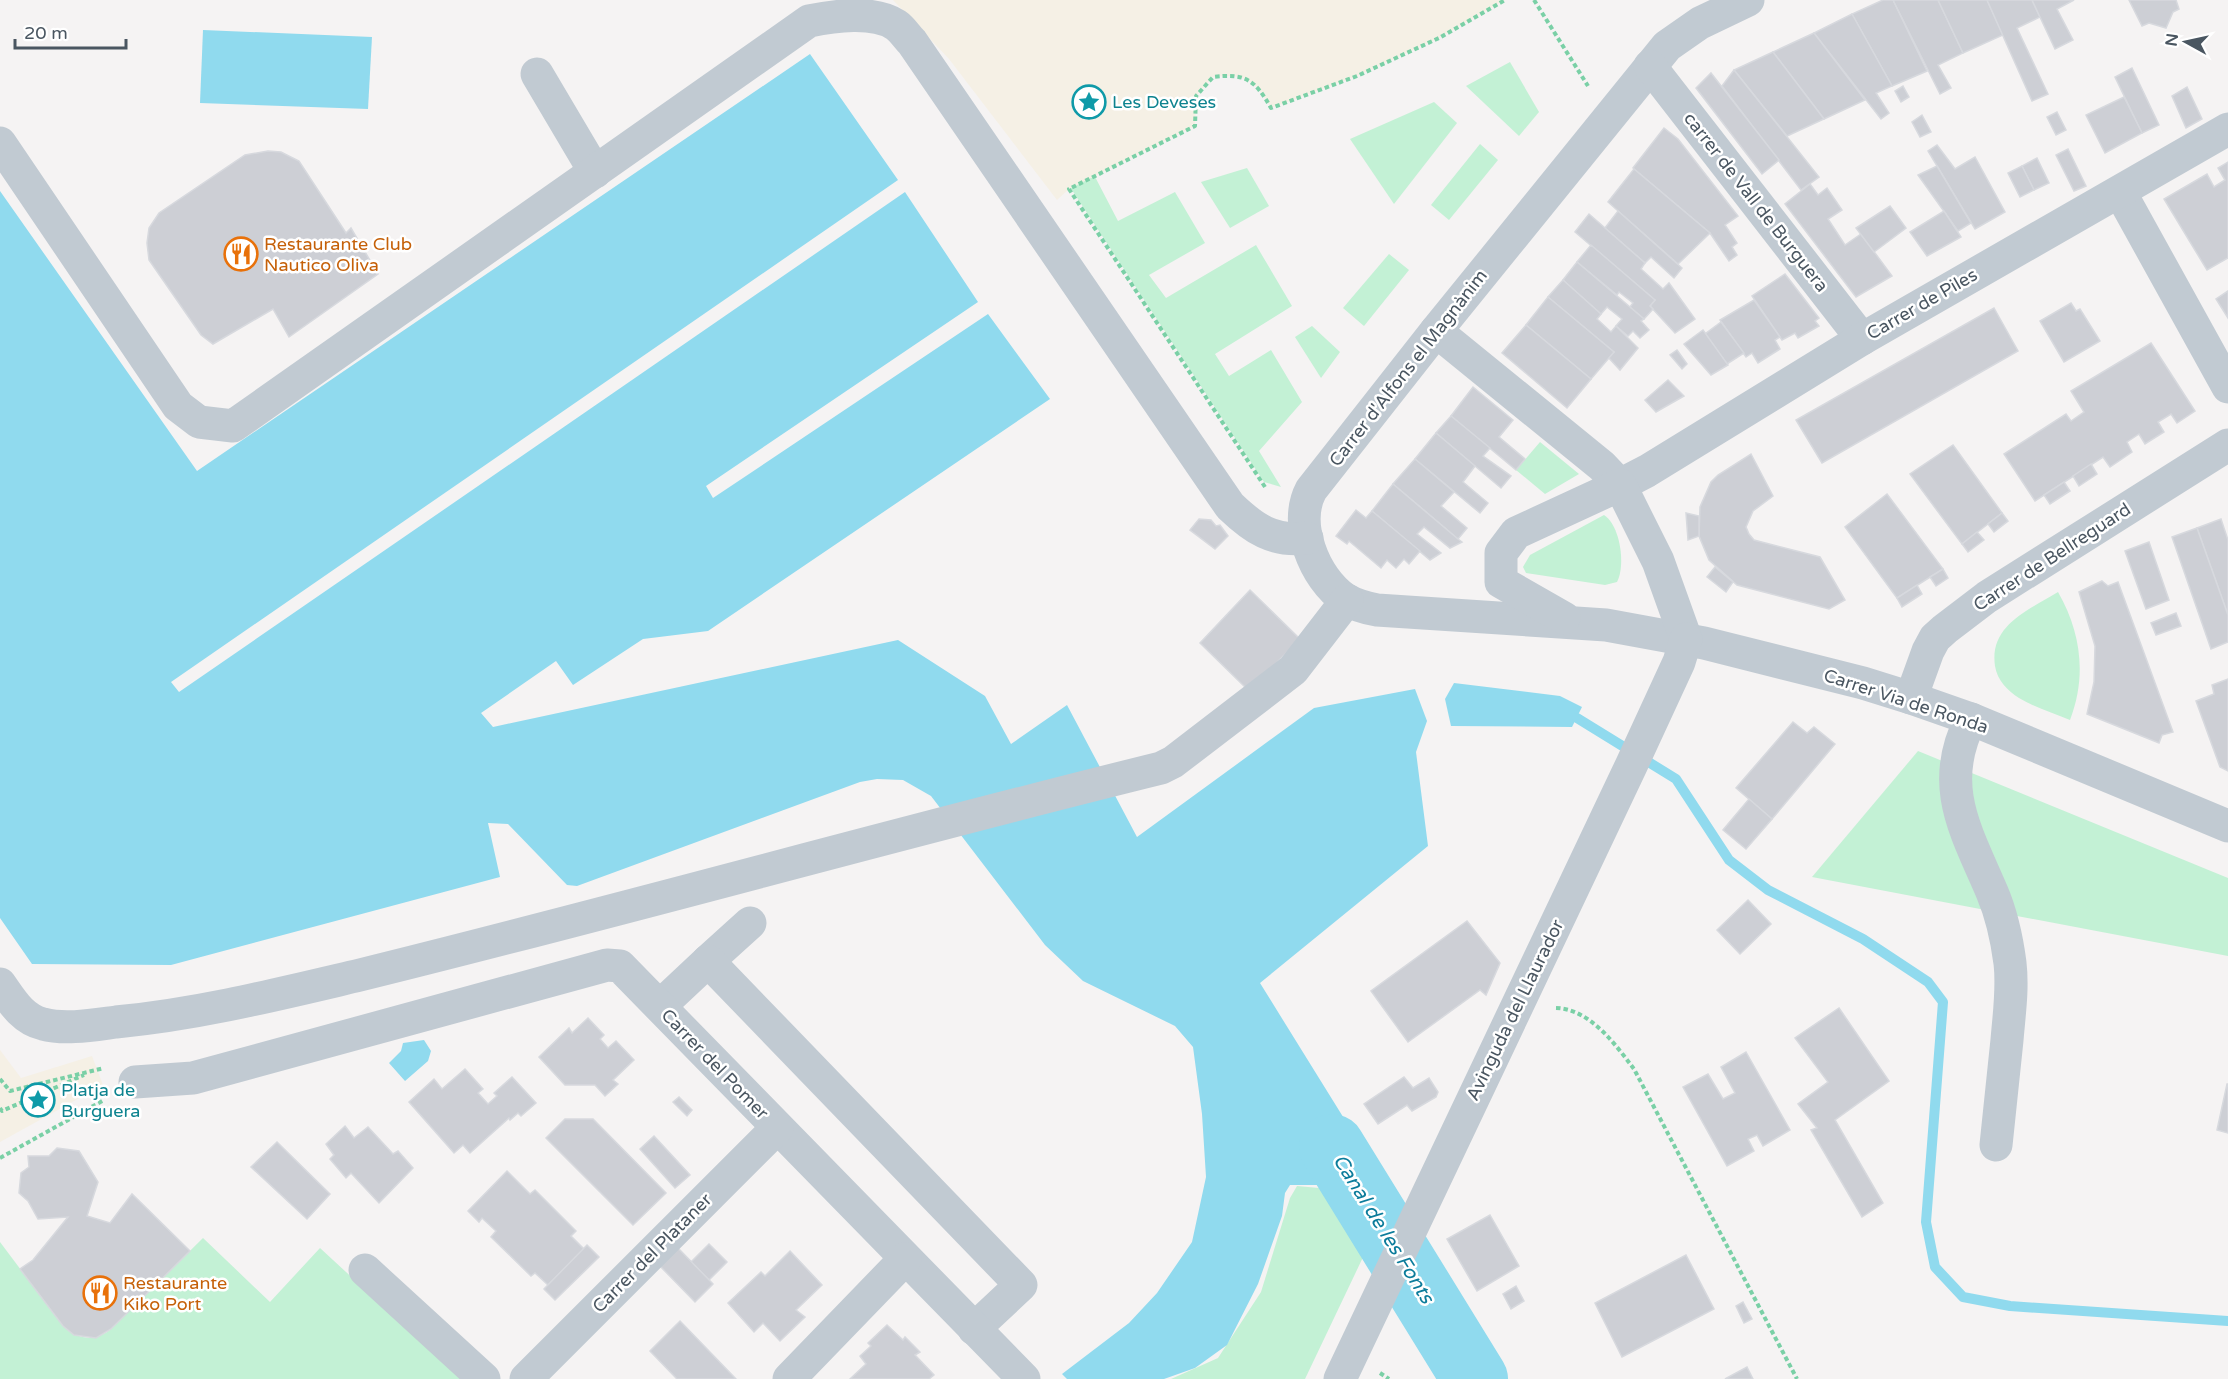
<svg xmlns="http://www.w3.org/2000/svg" width="2228" height="1379" font-family="'Varela Round',sans-serif">
	<rect width="100%" height="100%" fill="#f5f3f3"/>
	<g fill="#c3f1d5">
		<path d="M1510,62L1539,112L1519,136L1466,86Z"/>
		<path d="M1434,102L1457,123L1394,204L1350,139Z"/>
		<path d="M1480,144L1498,160L1449,220L1431,205Z"/>
		<path d="M1247,168L1269,206L1230,228L1201,182Z"/>
		<path d="M1092,171L1118,221L1175,192L1205,243L1149,275L1166,298L1256,245L1292,306L1215,354L1229,376L1271,350L1302,402L1259,451L1281,487L1264,482L1070,187Z"/>
		<path d="M1389,254L1409,270L1364,326L1343,308Z"/>
		<path d="M1312,326L1340,352L1321,378L1295,337Z"/>
		<path d="M1540,442L1579,474L1545,494L1516,470Z"/>
		<path d="M1604,515C1620,525 1626,565 1617,582L1605,585L1526,573L1523,567L1530,555Z"/>
		<path d="M2058,592C2081,632 2087,676 2070,720C2053,713 2034,707 2019,698C2008,691 1997,680 1995,666C1989,625 2029,610 2058,592Z"/>
		<path d="M1918,751L2228,878V956L1812,877Z"/>
		<path d="M1297,1186L1319,1188L1328,1194L1365,1253L1305,1379H1171L1218,1358L1261,1292L1290,1198Z"/>
		<path d="M203,1238L270,1302L320,1248L462,1379H0V1242L63,1326C78,1339 94,1343 111,1329Z"/>
	</g>
	<g fill="#f5f0e5">
		<path d="M893,0H1505L1439,38L1357,76L1271,108C1255,80 1246,73 1213,77L1196,96L1195,126L1069,189L1057,200L949,59Z"/>
		<path d="M0,1050L21,1078L92,1056L103,1085L0,1142Z"/>
	</g>
	<g fill="#90daee">
		<path d="M203,30L372,37L368,109L200,103Z"/>
		<path d="M810,54L898,180L171,682L179,692L905,192L978,302L706,486L713,498L988,314L1050,399L708,631L643,639L573,685L556,661L481,713L493,727L898,640L985,696L1011,744L1067,705L1137,837L1314,708L1415,689L1427,721L1416,752L1428,846L1260,983L1394,1199L1365,1253L1326,1191L1317,1185H1290L1285,1193L1282,1216L1258,1284L1227,1345L1195,1368L1164,1379H1067L1062,1374L1129,1323L1157,1293L1192,1242L1206,1177L1202,1114L1193,1047L1175,1026L1083,981L1045,945L931,796L903,780L877,779L860,782L577,886L567,885L508,824L488,823L500,877L171,965L32,964L0,918V191L197,471Z"/>
		<path d="M1454,683L1560,696L1582,707L1572,727L1451,726L1445,699Z"/>
		<path d="M424,1040L431,1051L428,1061L405,1081L389,1063L401,1051L403,1043Z"/>
		<path d="M1428,1261L1508,1379H1442L1402,1319Z"/>
	</g>
	<g fill="none" stroke-linecap="round" stroke-linejoin="round">
		<path stroke="#90daee" stroke-width="10" d="M1577,718L1676,779L1729,860L1768,890L1863,939L1928,982L1943,1002L1926,1222L1935,1267L1963,1297L2010,1306L2228,1321"/>
		<path stroke="#90daee" stroke-width="66" d="M1332,1147L1475,1379"/>
	</g>
	<g fill="#cdcfd5" stroke="#d7d9de" stroke-width="1.5">
		<path d="M1883,0H1893L1927,71L1892,86L1852,14Z"/>
		<path d="M1893,0H1938L1963,53L1938,65L1951,88L1940,94Z"/>
		<path d="M1938,0H1987L2003,35L1963,53Z"/>
		<path d="M1987,0H2032L2040,17L2017,28L2048,94L2032,101Z"/>
		<path d="M2032,0H2074L2057,9L2073,40L2055,49Z"/>
		<path d="M2129,0H2176L2179,9L2173,12L2166,28L2149,23L2142,26Z"/>
		<path d="M1852,14L1892,86L1876,93L1889,113L1881,119L1814,33Z"/>
		<path d="M1814,33L1865,100L1824,119L1773,52Z"/>
		<path d="M1773,52L1824,119L1787,136L1734,70Z"/>
		<path d="M2132,68L2159,125L2142,133L2115,77Z"/>
		<path d="M1734,70L1819,177L1801,190L1722,86Z"/>
		<path d="M1711,73L1779,160L1762,174L1696,88Z"/>
		<path d="M1903,86L1909,97L1901,102L1895,91Z"/>
		<path d="M2187,87L2202,119L2186,128L2172,96Z"/>
		<path d="M2124,97L2142,133L2105,153L2086,115Z"/>
		<path d="M2057,112L2066,130L2056,135L2047,117Z"/>
		<path d="M1922,115L1931,132L1920,137L1912,122Z"/>
		<path d="M1664,128L1678,139L1738,216L1725,225L1737,243L1732,247L1737,255L1729,261L1710,233L1633,168Z"/>
		<path d="M1937,145L1955,169L1975,157L2005,212L1975,229L1928,151Z"/>
		<path d="M2068,149L2086,186L2074,191L2056,155Z"/>
		<path d="M268,151L281,152L299,161L346,233L351,228L378,274L289,337L273,309L213,344L201,335L149,260L147,243L149,228L159,213L245,155Z"/>
		<path d="M2037,158L2049,183L2034,190L2022,166Z"/>
		<path d="M2228,162V258L2207,270L2164,199L2207,174L2214,187L2225,180L2218,168Z"/>
		<path d="M1937,166L1971,223L1958,231L1918,175Z"/>
		<path d="M2022,166L2034,190L2020,197L2008,173Z"/>
		<path d="M1634,169L1710,233L1678,264L1608,202Z"/>
		<path d="M1810,184L1818,195L1827,188L1842,210L1828,219L1845,245L1861,234L1892,276L1856,297L1785,204Z"/>
		<path d="M1890,206L1906,228L1874,252L1856,228Z"/>
		<path d="M1618,211L1682,268L1674,278L1651,257L1645,263L1605,228Z"/>
		<path d="M1944,211L1961,237L1927,256L1910,232Z"/>
		<path d="M1589,214L1645,263L1641,269L1663,289L1669,283L1695,319L1675,333L1650,306L1655,300L1575,232Z"/>
		<path d="M1591,245L1655,300L1650,306L1653,309L1644,319L1630,307L1633,303L1619,292L1617,295L1577,262Z"/>
		<path d="M1577,262L1644,319L1641,321L1649,330L1640,338L1633,331L1628,336L1616,326L1622,319L1607,307L1601,314L1563,280Z"/>
		<path d="M1785,274L1819,318L1815,321L1819,326L1798,338L1795,333L1782,340L1752,296Z"/>
		<path d="M1563,280L1601,314L1597,319L1611,332L1616,326L1638,348L1620,370L1608,357L1614,352L1548,297Z"/>
		<path d="M2228,291V318L2216,299Z"/>
		<path d="M1548,297L1614,352L1591,379L1526,325Z"/>
		<path d="M1754,300L1780,337L1775,340L1780,349L1758,363L1752,353L1746,357L1720,320Z"/>
		<path d="M2071,303L2076,311L2080,309L2100,341L2064,362L2040,321Z"/>
		<path d="M1994,308L2018,351L1822,463L1796,420Z"/>
		<path d="M1721,322L1744,353L1727,364L1705,334Z"/>
		<path d="M1526,325L1591,379L1567,408L1502,353Z"/>
		<path d="M1703,330L1728,365L1711,375L1684,344Z"/>
		<path d="M2151,343L2195,411L2177,423L2171,414L2158,422L2164,432L2145,444L2139,434L2127,442L2132,452L2110,467L2103,457L2035,501L2004,454L2066,414L2071,421L2084,412L2071,391Z"/>
		<path d="M1677,350L1687,364L1682,369L1670,355Z"/>
		<path d="M1668,380L1684,396L1656,412L1645,400Z"/>
		<path d="M1473,387L1513,420L1499,437L1525,459L1516,470L1451,416Z"/>
		<path d="M1451,416L1490,448L1483,456L1511,476L1501,488L1436,433Z"/>
		<path d="M1436,433L1475,466L1463,482L1488,503L1480,513L1415,459Z"/>
		<path d="M1953,445L2002,513L1962,544L1910,474Z"/>
		<path d="M1751,454L1773,496L1753,511L1746,527L1749,534L1754,540L1820,557L1845,600L1829,609L1737,585L1709,560L1699,536L1700,507L1711,482L1718,475Z"/>
		<path d="M1415,459L1454,492L1441,506L1467,528L1458,539L1393,484Z"/>
		<path d="M2091,464L2097,474L2079,486L2073,476Z"/>
		<path d="M2064,482L2070,491L2050,504L2044,495Z"/>
		<path d="M1393,484L1458,539L1462,542L1450,548L1424,527L1417,534L1441,553L1430,560L1372,511Z"/>
		<path d="M1887,494L1943,569L1897,598L1845,527Z"/>
		<path d="M1356,510L1366,518L1372,511L1420,551L1409,564L1404,559L1396,568L1387,560L1381,568L1349,541L1347,544L1336,536Z"/>
		<path d="M1686,513L1699,516V536L1688,540Z"/>
		<path d="M2002,513L2008,521L1994,532L1988,524Z"/>
		<path d="M1199,519L1211,520L1216,526L1220,525L1228,536L1215,549L1190,530Z"/>
		<path d="M2221,519L2228,540V615L2197,528Z"/>
		<path d="M2197,528L2228,615V642L2211,649L2172,537Z"/>
		<path d="M1977,532L1984,540L1968,552L1962,544Z"/>
		<path d="M2149,542L2169,600L2146,609L2125,551Z"/>
		<path d="M1715,567L1733,582L1726,592L1707,577Z"/>
		<path d="M1943,569L1948,578L1936,586L1930,577Z"/>
		<path d="M2102,581L2108,586L2118,582L2173,732L2162,735L2159,743L2087,714L2094,682L2095,646L2079,592Z"/>
		<path d="M1917,585L1922,594L1902,607L1897,598Z"/>
		<path d="M1250,590L1300,639L1249,691L1200,643Z"/>
		<path d="M2176,613L2181,626L2156,635L2151,623Z"/>
		<path d="M2228,679V771L2220,767L2196,701L2214,694L2212,685Z"/>
		<path d="M1793,722L1807,733L1814,727L1835,744L1772,819L1736,788Z"/>
		<path d="M1749,799L1772,819L1746,849L1723,830Z"/>
		<path d="M1748,900L1771,924L1740,954L1717,930Z"/>
		<path d="M1467,921L1500,963L1486,995L1480,990L1408,1042L1371,991Z"/>
		<path d="M1839,1008L1889,1081L1835,1120L1883,1203L1862,1217L1811,1130L1817,1128L1798,1104L1828,1082L1795,1038Z"/>
		<path d="M588,1018L604,1035L600,1039L608,1048L616,1041L634,1060L613,1080L618,1084L605,1096L595,1085H565L539,1057L569,1028L572,1033Z"/>
		<path d="M1746,1052L1790,1130L1763,1146L1757,1135L1748,1139L1754,1151L1727,1166L1683,1087L1708,1074L1723,1099L1735,1093L1721,1067Z"/>
		<path d="M465,1069L483,1089L478,1093L488,1104L497,1096L494,1093L512,1077L536,1103L521,1116L518,1113L510,1120L509,1118L470,1153L463,1145L454,1153L409,1102L434,1079L442,1089Z"/>
		<path d="M1404,1077L1413,1088L1429,1078L1438,1092L1436,1097L1412,1111L1407,1105L1378,1124L1364,1104Z"/>
		<path d="M2227,1084H2228V1133L2217,1130Z"/>
		<path d="M679,1097L692,1110L687,1116L673,1102Z"/>
		<path d="M565,1119H593L666,1193L633,1225L546,1138Z"/>
		<path d="M345,1126L354,1138L368,1127L393,1154L398,1151L413,1168L379,1203L351,1173L346,1178L330,1159L334,1155L326,1144Z"/>
		<path d="M654,1136L690,1175L675,1188L640,1149Z"/>
		<path d="M277,1142L330,1194L307,1219L251,1167Z"/>
		<path d="M57,1148L79,1151L98,1182L87,1216L110,1223L132,1194L190,1251L111,1329L96,1338L74,1335L63,1326L20,1269L33,1260L68,1217L38,1219L28,1201L19,1193L21,1173L29,1167L28,1156H49Z"/>
		<path d="M507,1171L530,1194L535,1190L576,1231L571,1236L584,1249L548,1285L535,1273L531,1276L491,1237L496,1231L482,1218L479,1222L468,1211Z"/>
		<path d="M1490,1215L1519,1266L1477,1291L1447,1239Z"/>
		<path d="M709,1244L727,1262L709,1280L691,1262Z"/>
		<path d="M587,1245L599,1257L555,1300L544,1289Z"/>
		<path d="M678,1248L713,1284L695,1302L660,1266Z"/>
		<path d="M790,1251L822,1285L796,1310L805,1317L780,1341L763,1323L754,1332L728,1303L761,1272L765,1276Z"/>
		<path d="M1686,1255L1714,1309L1622,1357L1595,1303Z"/>
		<path d="M1516,1286L1524,1301L1511,1309L1503,1294Z"/>
		<path d="M1743,1302L1752,1319L1744,1323L1736,1306Z"/>
		<path d="M680,1321L736,1379H677L650,1351Z"/>
		<path d="M887,1325L903,1340L905,1337L920,1352L915,1355L934,1375L929,1379H850L866,1364L860,1356L871,1346L868,1343Z"/>
		<path d="M1747,1367L1753,1379H1725Z"/>
	</g>
	<g fill="none" stroke-linecap="round" stroke-linejoin="round">
		<g stroke="#7ad0a6" stroke-width="4" stroke-dasharray="4.5 3" stroke-linecap="butt">
			<path d="M1534,0L1588,86"/>
			<path d="M1265,487L1069,189L1195,126L1196,96L1213,77C1246,73 1255,80 1271,108L1357,76L1439,38L1505,0"/>
			<path d="M1556,1008C1590,1009 1615,1044 1634,1069L1797,1379"/>
			<path d="M0,1079L10,1091L104,1068"/>
			<path d="M0,1108L2,1111L84,1075"/>
			<path d="M0,1158L104,1100"/>
			<path d="M1380,1373L1389,1379"/>
		</g>
		<g stroke="#c1cad2" stroke-width="33">
			<path d="M1748,0L1700,23L1667,46L1436,331L1311,490C1293,524 1314,578 1345,599C1355,605 1366,608 1377,610L1606,625L1704,643L1863,683L1911,698L1971,719L2228,826"/>
			<path d="M1650,66L1862,339"/>
			<path d="M537,74L595,172"/>
			<path d="M0,143L178,406L199,422L233,426L809,21C833,16 874,10 896,25C902,29 907,37 912,42L1230,506C1254,529 1273,542 1307,538"/>
			<path d="M2120,192L2228,387"/>
			<path d="M1436,331L1602,466L1620,485L1647,471L1862,339L2228,129"/>
			<path d="M1564,618L1501,582V553L1516,533L1620,485L1658,561L1686,639"/>
			<path d="M1911,698L1928,651L1935,638L1945,629L1987,597L2228,445"/>
			<path d="M1971,719C1937,785 1966,831 1992,892C2001,913 2007,940 2010,963C2013,989 2009,1015 2007,1040C2003,1075 2000,1110 1996,1145"/>
			<path d="M708,961L750,923"/>
			<path d="M0,984C12,1001 22,1019 43,1024C65,1030 93,1025 116,1022C199,1014 279,994 360,975C628,909 893,834 1161,768L1173,762L1293,670L1347,600"/>
			<path d="M660,1006L708,961L1021,1285L974,1329"/>
			<path d="M135,1082L193,1078L607,965L620,966L1024,1379"/>
			<path d="M365,1270L484,1379"/>
			<path d="M526,1379L777,1128"/>
			<path d="M789,1379L905,1259"/>
			<path d="M1340,1379L1631,766L1679,662L1686,639"/>
		</g>
	</g>
	<defs>
		<g id="sight-ring" transform="scale(1.725)"><circle r="9.5" fill="#fff" stroke="#0f9aa8" stroke-width="1.5"/><path d="M0-6L1.8-2.2L6-1.7L2.9 1.2L3.7 5.4L0 3.3L-3.7 5.4L-2.9 1.2L-6-1.7L-1.8-2.2Z" fill="#0f9aa8"/></g>
		<g id="restaurant-ring" transform="scale(1.725)"><circle r="9.5" fill="#fff" stroke="#e8710a" stroke-width="1.5"/><path d="M-5-6h1v4h1v-4h1v4h1v-4h1v5L-1.5 .5V6h-2V.5L-5-1ZM5-6V6H3V1.5H1.5Q1.5-4 5-6Z" fill="#e8710a"/></g>
	</defs>
	<g fill-rule="evenodd">
		<use href="#sight-ring" x="1089" y="102"/>
		<use href="#restaurant-ring" x="241" y="254"/>
		<use href="#sight-ring" x="38" y="1100"/>
		<use href="#restaurant-ring" x="100" y="1293"/>
	</g>
	<g text-anchor="middle" dominant-baseline="central" stroke-width="5" stroke-linejoin="round" paint-order="stroke">
		<g font-size="18" fill="#0d838f" stroke="#fff" text-anchor="start">
			<text x="1112" y="102">Les Deveses</text>
			<text x="61" y="1090">Platja de<tspan x="61" dy="21">Burguera</tspan></text>
		</g>
		<g font-size="18" fill="#4a5661" stroke="#fff">
			<text transform="translate(1756 202) rotate(52)">carrer de Vall de Burguera</text>
			<text transform="translate(1922 304) rotate(-30)">Carrer de Piles</text>
			<text transform="translate(1408 368) rotate(-52)">Carrer d'Alfons el Magnànim</text>
			<text transform="translate(2052 557) rotate(-33)">Carrer de Bellreguard</text>
			<text transform="translate(1906 701) rotate(18)">Carrer Via de Ronda</text>
			<text transform="translate(1515 1010) rotate(-64)">Avinguda del Llaurador</text>
			<text transform="translate(715 1064) rotate(46)">Carrer del Pomer</text>
			<text transform="translate(652 1253) rotate(-45)">Carrer del Plataner</text>
		</g>
		<g font-size="18" fill="#c56008" stroke="#fff" text-anchor="start">
			<text x="264" y="244">Restaurante Club<tspan x="264" dy="21">Nautico Oliva</tspan></text>
			<text x="123" y="1283">Restaurante<tspan x="123" dy="21">Kiko Port</tspan></text>
		</g>
		<g font-size="20" font-style="italic" fill="#0c7c9b" stroke="#fff">
			<text transform="translate(1383 1229) rotate(58)">Canal de les Fonts</text>
		</g>
	</g>
	<g transform="translate(2186 42) rotate(278)" stroke="#ffffff" stroke-width="4.5" paint-order="stroke">
	<path d="M0-4.5L10 22L0 15L-10 22Z" fill="#4a5661"/>
	<text y="-9" font-size="16" font-weight="bold" text-anchor="middle" fill="#4a5661">N</text>
	</g>
	<path d="M15 39v9h111v-9" fill="none" stroke="#4a5661" stroke-width="3"/>
	<text x="24" y="39" font-size="18" fill="#4a5661" stroke="#ffffff" stroke-width="4.5" paint-order="stroke">20 m</text>
</svg>
